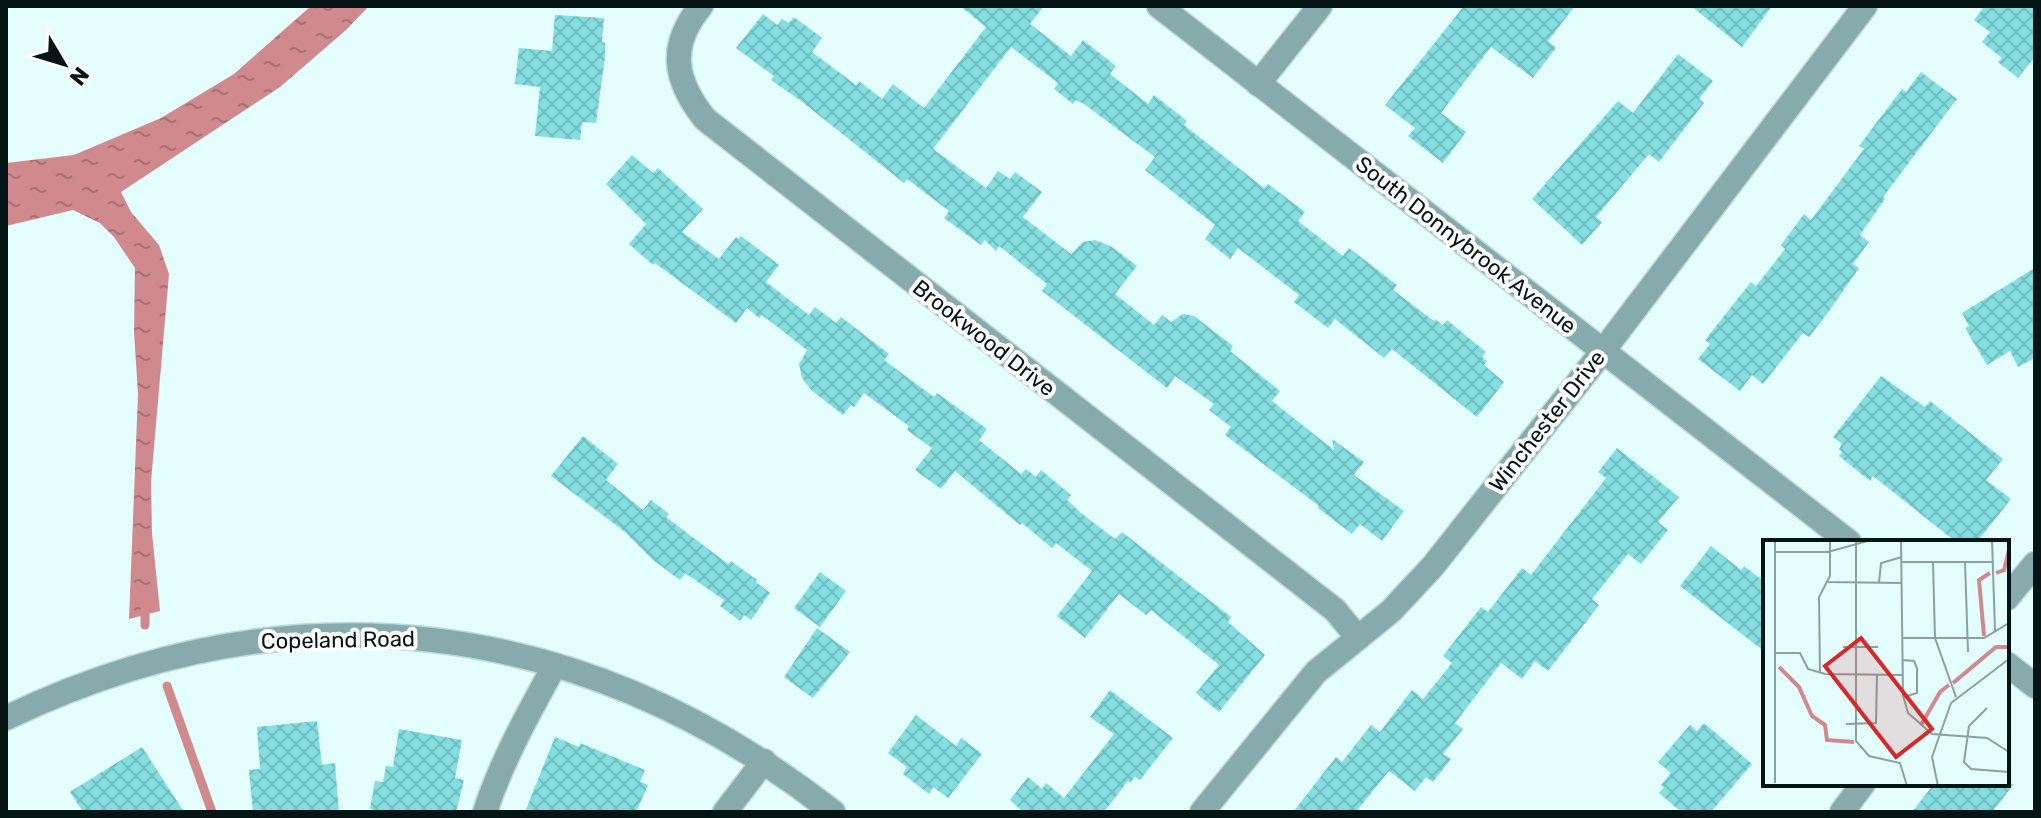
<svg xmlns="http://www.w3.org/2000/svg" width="2041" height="818" font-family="Rubik,sans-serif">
	<defs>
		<pattern id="water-ripples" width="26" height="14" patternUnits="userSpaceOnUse" patternTransform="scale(2)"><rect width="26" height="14" fill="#d08a8e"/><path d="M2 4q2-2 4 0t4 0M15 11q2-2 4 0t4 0" fill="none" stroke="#a77073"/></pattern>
		<pattern id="building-cross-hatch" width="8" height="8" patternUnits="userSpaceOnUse" patternTransform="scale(2)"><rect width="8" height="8" fill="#84dee0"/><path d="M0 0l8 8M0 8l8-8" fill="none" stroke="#70bebf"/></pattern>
	</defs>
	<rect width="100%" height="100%" fill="#e4fdfe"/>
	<path fill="url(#water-ripples)" d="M311,6H369L346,30L280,87L121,192L131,212L159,245L169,274L151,482L152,533L160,611L129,619L138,394L134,332L135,268L114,237L100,223L73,210L6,226V163L74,155L161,118L234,74Z"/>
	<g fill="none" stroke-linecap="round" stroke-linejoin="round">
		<g stroke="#d08a8e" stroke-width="9">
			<path d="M145,605V625"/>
			<path d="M167,686L212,812"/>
		</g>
	</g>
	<g fill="url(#building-cross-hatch)">
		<path d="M960,6H1044L1030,24L1071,56L1083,40L1116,66L1110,74L1148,104L1154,95L1187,121L1184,125L1264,188L1268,184L1305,212L1298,221L1343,256L1349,248L1397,285L1393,290L1434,321L1435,319L1443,325L1447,320L1486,352L1482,357L1487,361L1484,365L1504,382L1477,417L1392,349L1384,358L1335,319L1328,328L1294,302L1299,295L1238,248L1230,259L1205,239L1215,225L1145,170L1155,157L1084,104L1076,100L1073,104L1054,89L1058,83L1011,47L933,149L986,188L998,171L1010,179L1015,172L1042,192L1023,217L1071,254L1083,242L1095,240L1112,247L1137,266L1115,294L1154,325L1162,315L1171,322L1183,314L1194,316L1233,346L1230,351L1280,391L1272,401L1334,450L1332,439L1364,462L1354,475L1404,511L1382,541L1360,524L1352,534L1318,508L1319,506L1225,435L1231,427L1209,410L1214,404L1175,376L1167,388L1042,291L1047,284L999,246L996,251L985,240L981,245L944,218L949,211L907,179L904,183L801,101L771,80L774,76L736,48L763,14L777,25L782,19L789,23L794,17L822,38L812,52L856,85L859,81L882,99L893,84L924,108L986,27Z"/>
		<path d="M1464,6H1575L1548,41L1556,48L1533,78L1491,47L1441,113L1466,132L1443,163L1408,136L1415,128L1385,105Z"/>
		<path d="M1691,6H1772L1742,47Z"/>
		<path d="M1985,6H2035V57L2018,78L1998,62L2002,58L1982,42L1990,32L1974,20Z"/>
		<path d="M555,15L604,18L602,42L605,43V57L596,123L582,122L580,140L535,136L540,87L515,84L519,48L552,51Z"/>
		<path d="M1678,54L1713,81L1699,99L1704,103L1659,162L1649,154L1596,217L1602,222L1582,245L1532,199L1618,101L1633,113Z"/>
		<path d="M1921,72L1957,99L1883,197L1885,199L1860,235L1869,242L1853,264L1859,268L1827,314L1809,337L1803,333L1763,384L1752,375L1740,391L1698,359L1710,344L1705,340L1751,282L1756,286L1785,249L1781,245L1804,214L1811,220L1864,149L1859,146L1902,89L1906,92Z"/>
		<path d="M632,155L653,173L658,168L703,209L682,232L719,259L736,237L738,239L741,236L779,265L766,282L809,315L815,307L836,323L841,317L889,354L884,360L934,397L937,393L987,429L979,440L1021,474L1026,469L1036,477L1041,470L1071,495L1067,500L1081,513L1115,539L1122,532L1231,617L1228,622L1265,655L1219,712L1196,693L1219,665L1151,610L1146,615L1119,594L1085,638L1057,616L1092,571L1056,543L1052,548L1022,523L1020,525L955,471L941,489L915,470L932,448L907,430L909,426L864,393L854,407L851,405L843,415L811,390L802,378L799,364L807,350L762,315L759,318L747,308L736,323L655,263L653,265L629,244L646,224L606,184Z"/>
		<path d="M2035,268V358L2018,367L2010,351L1987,365L1965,328L1969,326L1962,313Z"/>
		<path d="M1881,376L1925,407L1930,401L2003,459L1986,480L2011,499L1977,542H1956L1873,476L1870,481L1839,456L1842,452L1839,449L1842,444L1833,437Z"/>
		<path d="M583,436L618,464L606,480L643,510L651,500L669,514L666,517L728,564L731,561L757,580L756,582L770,593L751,620L744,615L740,621L720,606L724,600L685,573L680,580L653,560L625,532L551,476Z"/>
		<path d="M1617,448L1679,497L1658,522L1668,530L1641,564L1628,554L1592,599L1599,605L1548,671L1535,661L1522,679L1501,663L1455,723L1463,729L1443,754L1451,759L1433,782L1426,777L1415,791L1389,771L1356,812H1293L1336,757L1342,762L1371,725L1380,732L1412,690L1423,699L1452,663L1443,656L1481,607L1488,612L1522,568L1531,575L1606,478L1598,472Z"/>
		<path d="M1711,546L1741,570L1744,566L1765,582V652L1680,586Z"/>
		<path d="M820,572L846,591L820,627L794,608Z"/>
		<path d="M817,628L850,652L813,698L784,677Z"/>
		<path d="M1110,690L1173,738L1140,780L1135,777L1130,783L1128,781L1104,812H1023L1010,800L1028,777L1042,789L1046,783L1064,798L1114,734L1090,717Z"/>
		<path d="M916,715L956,746L961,738L982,754L948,798L933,787L929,794L903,774L907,767L888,753Z"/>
		<path d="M317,721L322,765L335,763L339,812H253L249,770L260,769L257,727Z"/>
		<path d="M1704,723L1752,764L1711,812H1681L1659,793L1664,787L1661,785L1671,773L1658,762L1690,725L1697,731Z"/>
		<path d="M399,729L462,740L455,778L464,780L456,812H389L370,809L375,781L383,782L386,766L393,767Z"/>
		<path d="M555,737L579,747L580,743L645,770L640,782L648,785L636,812H525Z"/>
		<path d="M142,747L184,812H83L70,792Z"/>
		<path d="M1934,784H2014L1992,812H1912Z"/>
	</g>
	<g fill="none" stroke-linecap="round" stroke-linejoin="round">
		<g stroke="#c0d8d9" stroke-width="27">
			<g id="minor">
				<path d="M701,6C668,46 674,80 705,119L1335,610L1358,638"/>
				<path d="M1159,6L1849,542"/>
				<path d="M1258,84L1320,6"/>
				<path d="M2007,598L2035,564"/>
				<path d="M2007,664L2035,686"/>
				<path d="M6,718C294,580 583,617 833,812"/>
				<path d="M485,812C502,760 529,712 555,665"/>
				<path d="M725,812L764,761"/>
				<path d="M1202,812L1316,672L1391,611L1433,566L1603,351L1865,6"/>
				<path d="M1842,812L1863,784"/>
			</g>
		</g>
		<use href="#minor" stroke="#87abac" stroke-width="24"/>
	</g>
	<g text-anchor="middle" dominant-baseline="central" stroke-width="8" stroke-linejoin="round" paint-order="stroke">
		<g font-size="22" fill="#051515" stroke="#fff">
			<text transform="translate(1466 245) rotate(38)">South Donnybrook Avenue</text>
			<text transform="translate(984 338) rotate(38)">Brookwood Drive</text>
			<text transform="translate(1547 421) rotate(-52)">Winchester Drive</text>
			<text transform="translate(338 640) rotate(-1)">Copeland Road</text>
		</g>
	</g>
	<g transform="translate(1763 540)">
		<rect width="246" height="246" fill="#e4fdfe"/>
		<path fill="none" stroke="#d08a8e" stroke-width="4" d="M233,33L241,30L246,10M221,96L216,40L227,33M16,127L36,147L49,176L62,185L64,200L91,202M190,143L233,107H246M158,185L177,152L186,145"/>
		<path fill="none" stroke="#8ba0a1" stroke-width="2" d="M93,0V201L106,216L137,223L144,246M138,0L140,155L145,173L169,194L224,198L246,212M229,0L232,91M12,12H65L108,0M139,22H230M170,22L172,98L193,157M202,22L205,112M65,42L139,43M116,43L118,23L139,17M140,98H221L246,83M80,107H115M12,113H37L45,129L62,134L140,135M140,120L151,121L154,128V153L141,157M57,133L56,57L67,36V0M224,168L206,186L201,222L208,229L246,232M83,184L113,183L114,134M12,243V0M175,246L169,217L188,163L246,119"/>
		<path fill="#d62828" fill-opacity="0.15" stroke="#d62828" stroke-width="4" d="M98,98L169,189L133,217L62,126Z"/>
		<rect width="246" height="246" fill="none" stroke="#051515" stroke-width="4"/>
	</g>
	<rect width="2041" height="818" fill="none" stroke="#051515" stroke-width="16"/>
	<g transform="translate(64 64) rotate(128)" stroke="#ffffff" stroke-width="6" paint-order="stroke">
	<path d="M0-6L14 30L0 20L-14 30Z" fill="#051515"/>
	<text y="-12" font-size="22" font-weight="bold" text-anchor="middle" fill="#051515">N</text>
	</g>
</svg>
